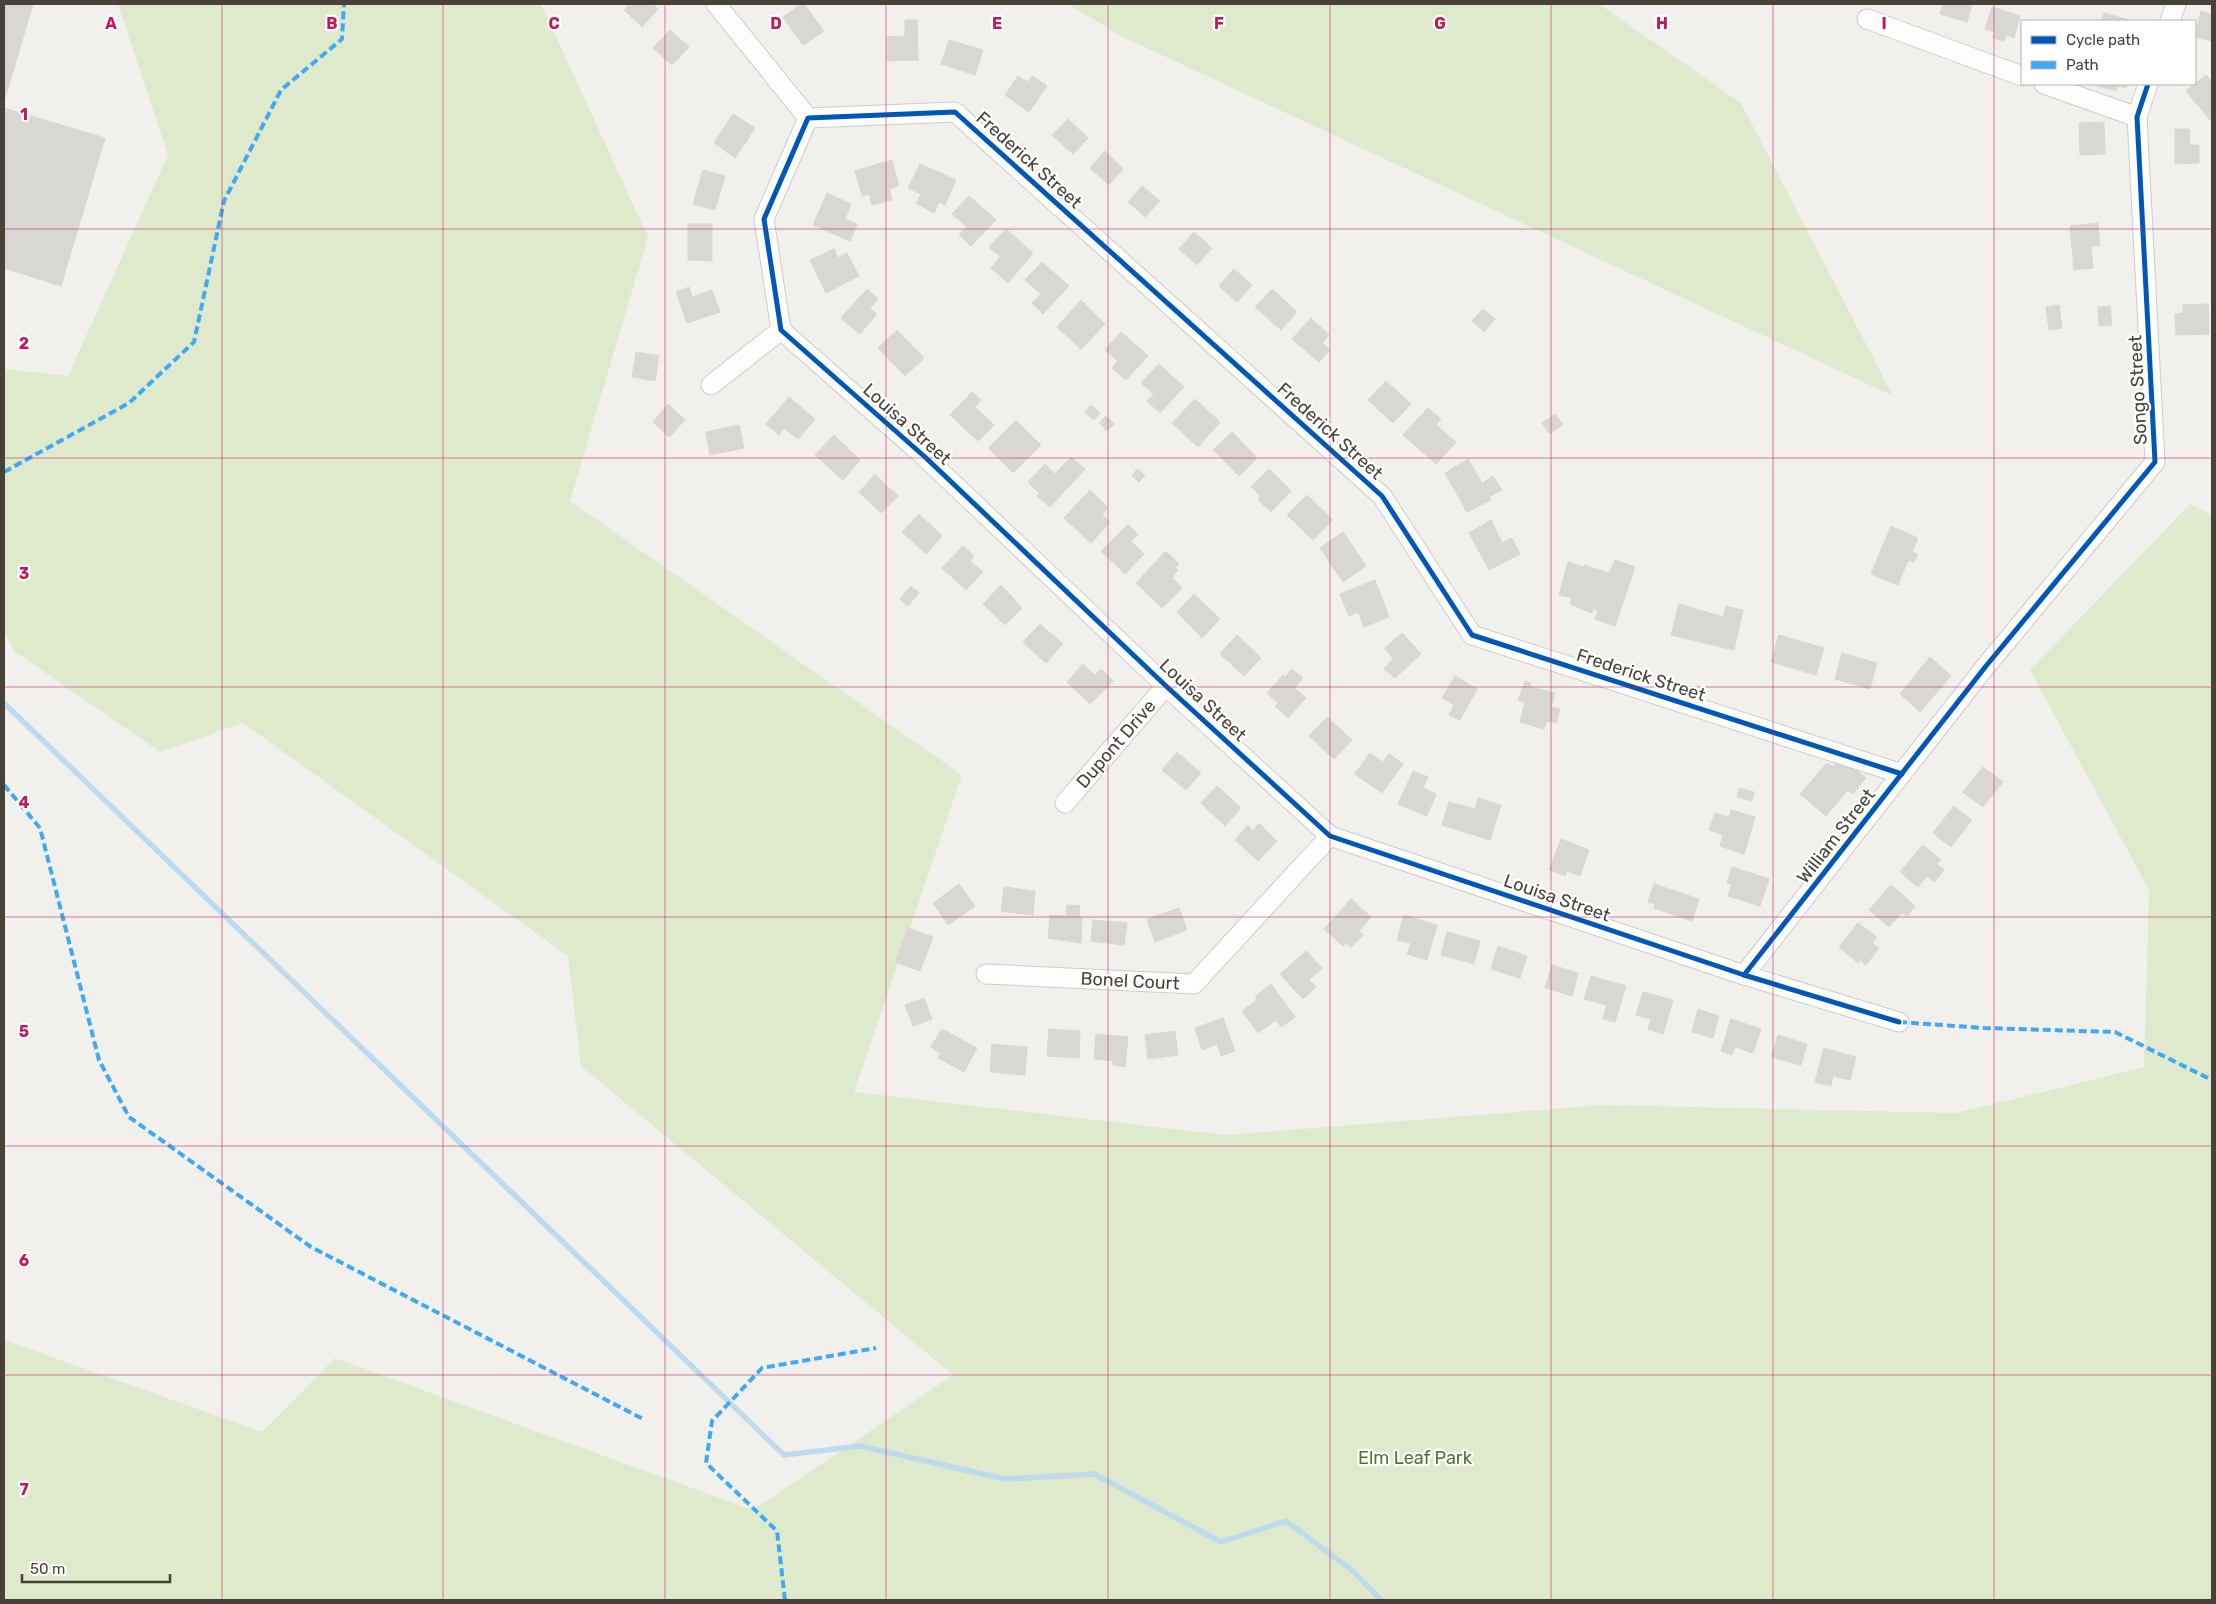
<svg xmlns="http://www.w3.org/2000/svg" width="2216" height="1604" font-family="Rubik,sans-serif">
	<rect width="100%" height="100%" fill="#f1f0ec"/>
	<g fill="#dfeacd">
		<path d="M118,4H541L648,237L570,501L962,775L854,1092L1226,1135L1603,1105L1957,1113L2144,1067L2149,890L2030,670L2190,504L2212,515V1600H4V1340L262,1432L335,1358L753,1510L953,1375L581,1066L568,956L243,723L160,752L14,651L4,630V369L68,376L168,155Z"/>
		<path d="M1068,4H1599L1741,103L1893,396L1121,36Z"/>
	</g>
	<g fill="none" stroke-linecap="round" stroke-linejoin="round">
		<path stroke="#bedbed" stroke-width="5.5" d="M4,703L784,1455L860,1446L1005,1479L1094,1474L1221,1542L1286,1521L1353,1571L1381,1600"/>
	</g>
	<g fill="#d9d7d3" stroke="#dad7d2">
		<path d="M4,4H33L4,102Z"/>
		<path d="M630,4H653L658,9L642,27L624,10Z"/>
		<path d="M801,4H804L824,31L803,45L783,17Z"/>
		<path d="M1943,4H1972L1967,22L1940,14Z"/>
		<path d="M1992,7L2020,16L2014,38L2006,35L2004,41L1993,38L1995,32L1985,29Z"/>
		<path d="M2201,11L2212,14V41L2195,37Z"/>
		<path d="M2104,13L2132,21H2101Z"/>
		<path d="M905,20H917L918,60L887,61V37L905,36Z"/>
		<path d="M670,30L689,47L672,65L653,48Z"/>
		<path d="M949,40L983,50L975,75L941,64Z"/>
		<path d="M2206,75L2212,82V118L2210,120L2186,91Z"/>
		<path d="M1018,76L1028,82L1032,76L1047,86L1029,112L1005,95Z"/>
		<path d="M2090,84H2127L2126,88L2117,86L2116,91Z"/>
		<path d="M4,108L105,138L61,286L4,268Z"/>
		<path d="M733,114L755,128L735,158L714,143Z"/>
		<path d="M1068,119L1088,138L1073,154L1052,135Z"/>
		<path d="M2104,122L2105,154L2080,155L2079,123Z"/>
		<path d="M2175,129H2189L2190,145H2199V163L2175,164Z"/>
		<path d="M1105,151L1123,169L1109,185L1090,168Z"/>
		<path d="M892,160L899,186L889,189L892,200L872,205L869,194L862,196L855,171Z"/>
		<path d="M920,164L956,180L945,205L939,202L934,213L916,203L921,194L908,188Z"/>
		<path d="M703,170L725,176L715,210L693,204Z"/>
		<path d="M1142,186L1160,201L1145,217L1128,202Z"/>
		<path d="M827,193L851,204L845,219L857,224L850,241L813,225Z"/>
		<path d="M969,196L996,220L971,246L959,234L967,227L952,214Z"/>
		<path d="M2098,223L2100,246H2091L2093,268L2074,270L2070,226Z"/>
		<path d="M688,224H712V261L688,260Z"/>
		<path d="M1006,229L1033,253L1008,283L991,268L1000,257L989,247Z"/>
		<path d="M1194,232L1212,248L1197,265L1179,249Z"/>
		<path d="M834,249L838,258L847,253L859,276L826,293L810,260Z"/>
		<path d="M1042,262L1069,286L1043,314L1032,303L1041,294L1025,280Z"/>
		<path d="M1234,269L1252,285L1237,302L1219,286Z"/>
		<path d="M689,287L692,297L712,290L720,312L687,323L676,292Z"/>
		<path d="M867,289L878,299L870,308L877,314L860,334L841,318Z"/>
		<path d="M1272,289L1297,312L1281,330L1255,307Z"/>
		<path d="M1081,300L1105,324L1081,349L1057,327Z"/>
		<path d="M2208,304L2209,334L2176,335L2175,314L2183,313V305Z"/>
		<path d="M2059,305L2062,328L2049,330L2046,307Z"/>
		<path d="M2110,306L2112,325L2099,326L2098,307Z"/>
		<path d="M1483,309L1495,319L1484,332L1472,321Z"/>
		<path d="M1311,318L1329,335L1322,343L1330,350L1319,362L1292,339Z"/>
		<path d="M897,330L924,358L905,376L878,348Z"/>
		<path d="M1121,332L1148,356L1126,380L1112,368L1118,361L1105,350Z"/>
		<path d="M636,352L659,356L655,381L632,377Z"/>
		<path d="M1159,364L1184,387L1160,413L1147,401L1154,394L1141,383Z"/>
		<path d="M1386,381L1411,404L1393,423L1368,400Z"/>
		<path d="M972,392L981,400L975,407L994,425L978,441L950,415Z"/>
		<path d="M789,397L815,419L798,439L784,428L779,435L766,424Z"/>
		<path d="M1195,399L1220,422L1198,447L1172,423Z"/>
		<path d="M668,404L685,420L669,437L653,422Z"/>
		<path d="M1091,405L1100,413L1094,420L1085,412Z"/>
		<path d="M1428,408L1441,419L1436,425L1456,442L1436,464L1403,435Z"/>
		<path d="M1555,414L1563,424L1550,434L1542,423Z"/>
		<path d="M1106,416L1114,424L1107,431L1099,423Z"/>
		<path d="M1016,420L1041,445L1013,473L988,448Z"/>
		<path d="M739,425L744,448L710,455L706,432Z"/>
		<path d="M1232,432L1257,458L1239,476L1213,450Z"/>
		<path d="M834,435L860,460L843,480L815,455Z"/>
		<path d="M1071,457L1085,469L1050,507L1037,496L1040,494L1028,482L1045,464L1055,474Z"/>
		<path d="M1468,459L1482,483L1493,476L1502,490L1489,497L1491,500L1467,512L1445,473Z"/>
		<path d="M1137,469L1145,475L1139,482L1132,476Z"/>
		<path d="M1269,469L1291,491L1271,512L1258,500L1261,496L1251,487Z"/>
		<path d="M875,475L898,496L881,513L859,492Z"/>
		<path d="M1090,490L1108,508L1102,514L1110,522L1091,543L1064,518Z"/>
		<path d="M1307,495L1333,520L1313,540L1287,515Z"/>
		<path d="M919,514L942,536L926,554L902,532Z"/>
		<path d="M1491,520L1502,543L1512,538L1520,554L1489,570L1469,533Z"/>
		<path d="M1128,524L1138,535L1131,541L1144,554L1125,574L1101,551Z"/>
		<path d="M1891,526L1918,538L1912,552L1918,554L1914,562L1908,560L1898,585L1871,574Z"/>
		<path d="M1343,532L1366,566L1343,582L1320,548Z"/>
		<path d="M963,546L974,556L970,561L983,572L966,590L942,568Z"/>
		<path d="M1166,551L1179,564L1175,568L1178,570L1172,578L1182,588L1162,608L1136,583Z"/>
		<path d="M1615,560L1635,567L1615,626L1595,619L1598,611L1593,609L1592,613L1570,604L1572,598L1559,595L1568,562L1583,567L1584,565L1609,573Z"/>
		<path d="M1375,580L1389,617L1364,627L1358,612L1349,616L1340,594Z"/>
		<path d="M1001,585L1022,608L1005,625L983,604Z"/>
		<path d="M911,586L919,593L908,606L900,599Z"/>
		<path d="M1194,594L1220,619L1202,638L1177,612Z"/>
		<path d="M1679,604L1723,617L1726,606L1743,610L1734,650L1671,635Z"/>
		<path d="M1040,624L1063,644L1046,663L1023,642Z"/>
		<path d="M1402,633L1421,654L1395,678L1384,669L1393,659L1385,648Z"/>
		<path d="M1237,635L1261,658L1244,676L1220,654Z"/>
		<path d="M1779,635L1824,648L1816,675L1771,662Z"/>
		<path d="M1842,653L1877,663L1870,689L1835,679Z"/>
		<path d="M1930,657L1951,676L1920,712L1900,694Z"/>
		<path d="M1083,664L1095,675L1101,669L1113,681L1090,704L1067,682Z"/>
		<path d="M1292,669L1303,678L1294,688L1306,698L1288,718L1275,706L1278,703L1267,693L1283,675L1285,677Z"/>
		<path d="M1455,676L1477,689L1460,720L1449,715L1454,705L1442,698Z"/>
		<path d="M1525,681L1531,683L1530,687L1555,693L1551,707L1560,709L1556,723L1547,721L1544,729L1520,722L1525,702L1518,700Z"/>
		<path d="M1327,717L1352,740L1334,759L1309,736Z"/>
		<path d="M1177,752L1201,773L1186,790L1162,770Z"/>
		<path d="M1370,753L1383,762L1389,754L1403,764L1382,793L1355,774Z"/>
		<path d="M1840,758L1866,778L1853,794L1848,790L1826,816L1800,794L1827,763L1833,767Z"/>
		<path d="M1983,767L2003,782L1983,807L1963,792Z"/>
		<path d="M1413,771L1428,777L1423,788L1436,794L1427,816L1398,804Z"/>
		<path d="M1217,786L1241,808L1225,826L1201,803Z"/>
		<path d="M1739,788L1754,792L1752,801L1737,797Z"/>
		<path d="M1478,798L1501,805L1490,840L1442,825L1449,802L1475,809Z"/>
		<path d="M1954,806L1972,820L1951,847L1933,833Z"/>
		<path d="M1731,810L1755,817L1744,854L1720,846L1723,835L1709,830L1715,813L1729,817Z"/>
		<path d="M1259,823L1277,841L1258,861L1235,840L1248,825L1253,831Z"/>
		<path d="M1561,839L1589,850L1580,876L1567,871L1565,876L1549,870Z"/>
		<path d="M1923,845L1941,860L1937,864L1944,870L1934,882L1927,876L1918,887L1900,872Z"/>
		<path d="M1732,867L1769,879L1760,906L1728,896L1732,884L1727,883Z"/>
		<path d="M959,884L975,906L948,925L933,903Z"/>
		<path d="M1654,884L1699,899L1692,921L1654,908L1655,904L1648,902Z"/>
		<path d="M1891,885L1915,906L1907,916L1902,912L1889,927L1869,910Z"/>
		<path d="M1004,887L1035,891L1033,915L1001,911Z"/>
		<path d="M1351,899L1371,917L1359,931L1363,935L1351,947L1346,943L1343,946L1324,929Z"/>
		<path d="M1067,905L1080,906L1079,917H1082L1081,943L1048,938L1050,915L1066,916Z"/>
		<path d="M1179,908L1187,930L1155,942L1147,919Z"/>
		<path d="M1404,915L1437,925L1427,960L1407,954L1411,943L1397,940Z"/>
		<path d="M1093,920L1127,923L1124,945L1091,941Z"/>
		<path d="M1858,923L1877,937L1872,943L1879,948L1866,965L1860,960L1858,963L1839,947Z"/>
		<path d="M908,928L933,937L920,971L895,962Z"/>
		<path d="M1447,932L1480,941L1474,964L1441,955Z"/>
		<path d="M1498,946L1527,956L1520,978L1491,969Z"/>
		<path d="M1306,951L1322,968L1309,980L1316,987L1303,999L1280,974Z"/>
		<path d="M1552,965L1578,973L1572,996L1545,988Z"/>
		<path d="M1591,976L1626,986L1615,1022L1603,1019L1607,1005L1584,999Z"/>
		<path d="M1271,984L1295,1017L1281,1027L1276,1020L1258,1033L1242,1011L1257,1000L1255,997Z"/>
		<path d="M1643,992L1673,1000L1663,1034L1648,1029L1651,1019L1636,1015Z"/>
		<path d="M924,998L932,1019L913,1026L905,1005Z"/>
		<path d="M1698,1009L1719,1016L1713,1038L1692,1032Z"/>
		<path d="M1223,1018L1235,1051L1221,1056L1217,1044L1202,1050L1195,1028Z"/>
		<path d="M1731,1019L1761,1029L1753,1053L1735,1047L1732,1055L1721,1051Z"/>
		<path d="M942,1029L977,1048L964,1072L938,1058L941,1054L931,1047Z"/>
		<path d="M1049,1029L1080,1031L1079,1058L1047,1056Z"/>
		<path d="M1175,1031L1178,1055L1148,1059L1145,1035Z"/>
		<path d="M1096,1034L1128,1037L1125,1067L1113,1065V1061L1094,1059Z"/>
		<path d="M1778,1035L1807,1044L1801,1065L1771,1057Z"/>
		<path d="M992,1044L1027,1047L1025,1075L990,1072Z"/>
		<path d="M1824,1048L1856,1057L1850,1080L1833,1076L1831,1086L1815,1082Z"/>
	</g>
	<g fill="none" stroke-linecap="round" stroke-linejoin="round">
		<g stroke="#ceccc8" stroke-width="21">
			<g id="minor">
				<path d="M716,4L808,118"/>
				<path d="M1867,19L2022,76"/>
				<path d="M2170,21L2176,4"/>
				<path d="M2044,84L2137,117"/>
				<path d="M808,118L764,219L781,330L925,457L1166,686L1330,836L1744,975L1899,1022"/>
				<path d="M808,118L955,112L1382,496L1472,635L1902,774"/>
				<path d="M711,385L781,330"/>
				<path d="M1065,803L1166,686"/>
				<path d="M986,974L1194,984L1330,836"/>
				<path d="M1744,975L1986,666L2155,462L2137,117L2148,84"/>
			</g>
		</g>
		<use href="#minor" stroke="#fdfdfc" stroke-width="19"/>
		<g stroke="#3fa9f5" stroke-width="4" stroke-dasharray="8 4" stroke-linecap="butt">
			<path d="M4,472L129,403L194,342L224,201L281,90L342,39L344,4"/>
			<path d="M4,785L40,828L99,1060L129,1117L311,1247L643,1419"/>
			<path d="M1899,1022L1984,1028L2115,1032L2212,1080"/>
			<path d="M785,1600L777,1531L706,1463L712,1421L762,1368L876,1348"/>
		</g>
		<g stroke="#fff" stroke-width="8">
			<g id="cycleway">
				<path d="M1744,975L1986,666L2155,462L2137,117L2148,84"/>
				<path d="M1899,1022L1744,975L1330,836L1166,686L925,457L781,330L764,219L808,118L955,112L1382,496L1472,635L1902,774"/>
			</g>
		</g>
		<use href="#cycleway" stroke="#0057b8" stroke-width="5"/>
	</g>
	<path fill="none" stroke="#c2185b" stroke-width="1" stroke-opacity="0.55" d="M222,4V1600M443,4V1600M665,4V1600M886,4V1600M1108,4V1600M1330,4V1600M1551,4V1600M1773,4V1600M1994,4V1600M4,229H2212M4,458H2212M4,687H2212M4,917H2212M4,1146H2212M4,1375H2212"/>
	<g text-anchor="middle" dominant-baseline="central" stroke-width="4.5" stroke-linejoin="round" paint-order="stroke">
		<g font-size="18" fill="#484138" stroke="#fff">
			<text transform="translate(1029 160) rotate(42)">Frederick Street</text>
			<text transform="translate(2138 390) rotate(-93)">Songo Street</text>
			<text transform="translate(907 424) rotate(42)">Louisa Street</text>
			<text transform="translate(1330 431) rotate(42)">Frederick Street</text>
			<text transform="translate(1641 675) rotate(18)">Frederick Street</text>
			<text transform="translate(1203 700) rotate(43)">Louisa Street</text>
			<text transform="translate(1116 744) rotate(-49)">Dupont Drive</text>
			<text transform="translate(1836 836) rotate(-52)">William Street</text>
			<text transform="translate(1557 898) rotate(19)">Louisa Street</text>
			<text transform="translate(1130 981) rotate(3)">Bonel Court</text>
		</g>
		<g font-size="18" fill="#4a782d" stroke="#fff">
			<text x="1415" y="1458">Elm Leaf Park</text>
		</g>
	</g>
	<g font-size="16" text-anchor="middle" font-weight="bold" fill="#c2185b" stroke="#fff" stroke-width="4.5" stroke-linejoin="round" paint-order="stroke">
		<text x="111" y="29">A</text>
		<text x="332" y="29">B</text>
		<text x="554" y="29">C</text>
		<text x="776" y="29">D</text>
		<text x="997" y="29">E</text>
		<text x="1219" y="29">F</text>
		<text x="1440" y="29">G</text>
		<text x="1662" y="29">H</text>
		<text x="1884" y="29">I</text>
		<text x="24" y="120">1</text>
		<text x="24" y="349">2</text>
		<text x="24" y="579">3</text>
		<text x="24" y="808">4</text>
		<text x="24" y="1037">5</text>
		<text x="24" y="1266">6</text>
		<text x="24" y="1495">7</text>
	</g>
	<rect width="2216" height="1604" fill="none" stroke="#484138" stroke-width="10"/>
	<rect x="2021" y="20" width="175" height="65" fill="#ffffff" stroke="#b6b3af"/>
	<rect x="2031" y="36" width="25" height="8" fill="#0057b8" stroke="#b6b3af"/>
	<text x="2066" y="45" font-size="15" fill="#484138">Cycle path</text>
	<rect x="2031" y="61" width="25" height="8" fill="#3fa9f5" stroke="#b6b3af"/>
	<text x="2066" y="70" font-size="15" fill="#484138">Path</text>
	<path d="M22 1574v8h148v-8" fill="none" stroke="#484138" stroke-width="2.5"/>
	<text x="30" y="1574" font-size="15" fill="#484138" stroke="#ffffff" stroke-width="4" paint-order="stroke">50 m</text>
</svg>
